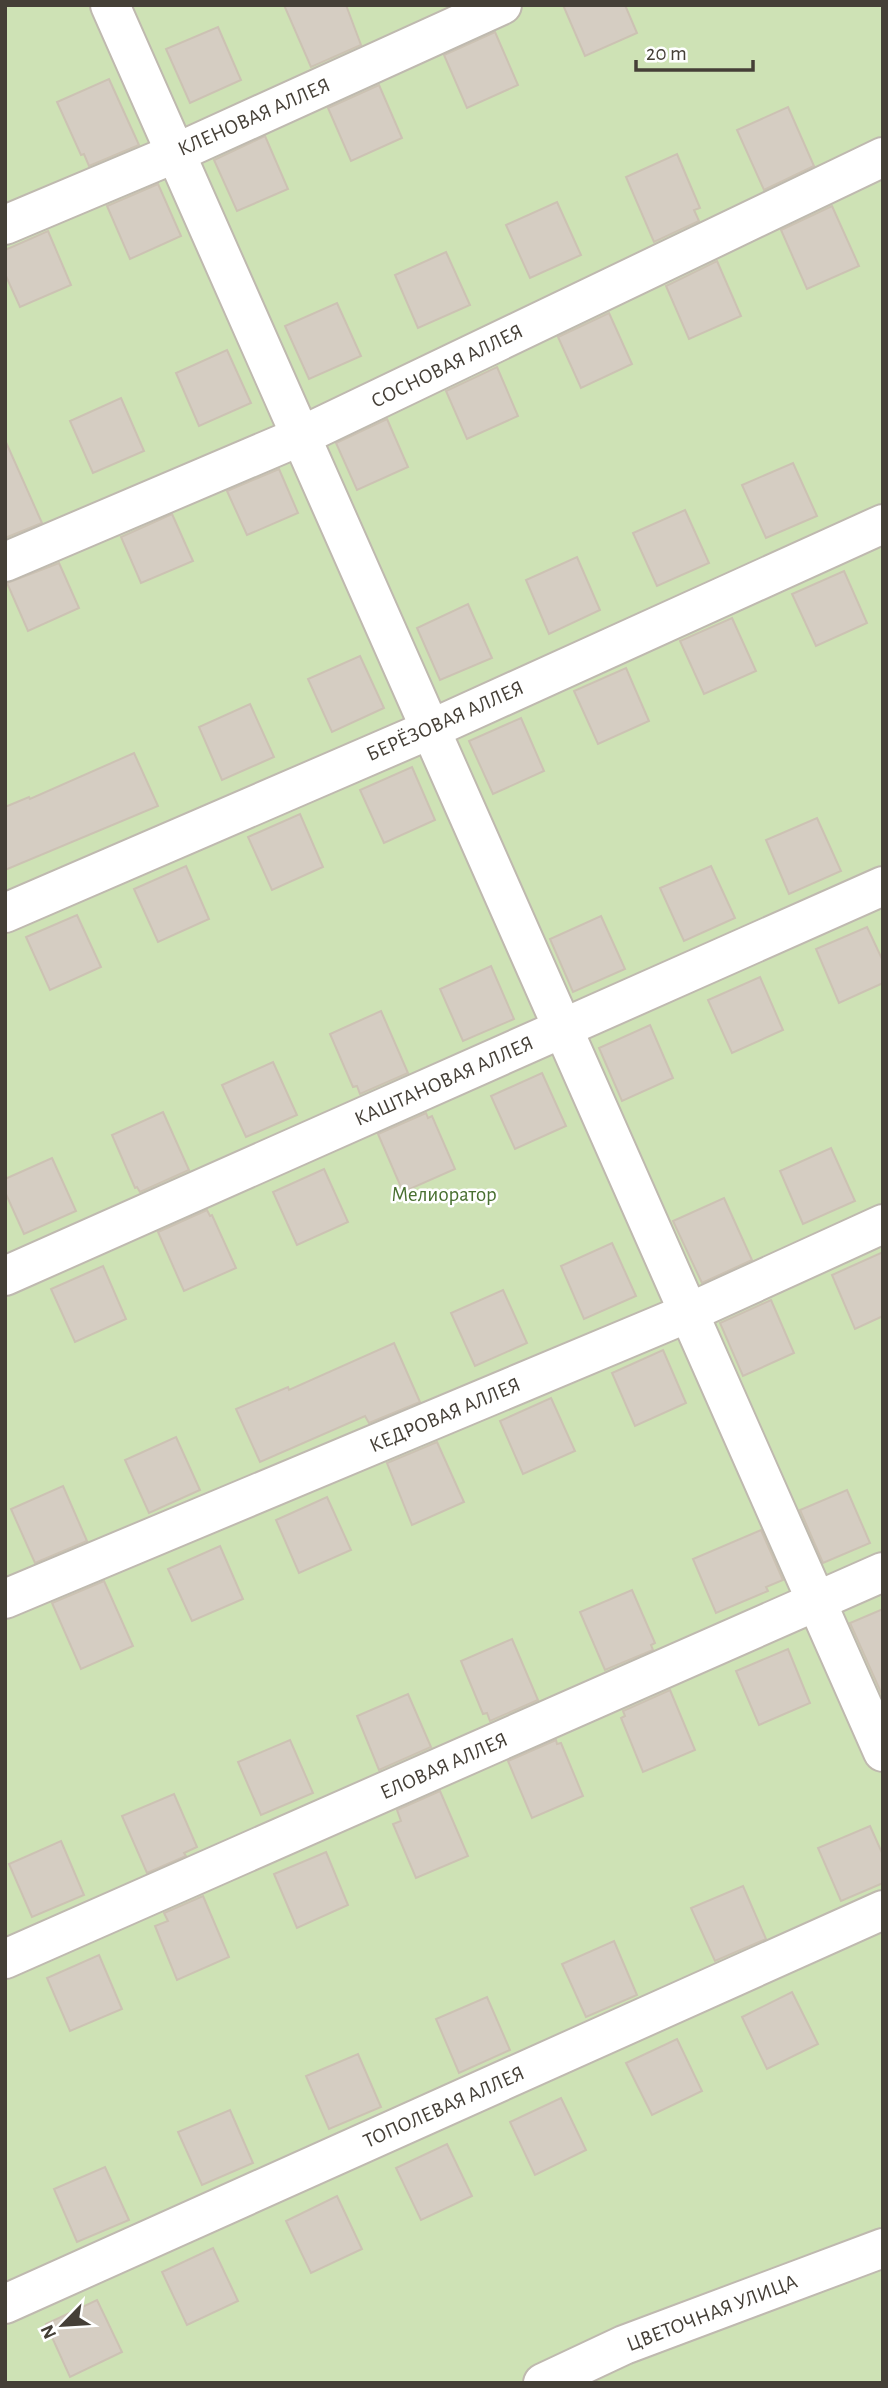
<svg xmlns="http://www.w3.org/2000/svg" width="888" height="2388" font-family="'Alegreya Sans',sans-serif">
	<rect width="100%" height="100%" fill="#f2efe8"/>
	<rect fill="#cee2b5" x="5" y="5" width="878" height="2378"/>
	<g fill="#d5cdc2" stroke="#ccc2b3" stroke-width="2">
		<path d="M284,5H346L361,45L311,67Z"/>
		<path d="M563,5H625L637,33L585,56Z"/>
		<path d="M218,27L241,80L190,103L166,49Z"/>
		<path d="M495,32L518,85L467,108L444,55Z"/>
		<path d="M109,79L139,145L89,166L84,154L81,155L57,102Z"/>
		<path d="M379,85L402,138L351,161L328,108Z"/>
		<path d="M788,107L814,166L764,190L737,130Z"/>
		<path d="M265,136L288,189L237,211L214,160Z"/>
		<path d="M677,154L700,208L694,210L699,221L654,242L626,177Z"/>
		<path d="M158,184L181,236L130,259L107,206Z"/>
		<path d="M557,202L581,255L530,278L506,225Z"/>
		<path d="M832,206L859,266L807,289L781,230Z"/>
		<path d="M48,231L71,285L20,307L5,274V250Z"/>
		<path d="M446,252L470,305L418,328L395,275Z"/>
		<path d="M717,261L741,316L689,339L666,286Z"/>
		<path d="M337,303L361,356L309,379L285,326Z"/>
		<path d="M609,313L632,364L581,388L558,337Z"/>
		<path d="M227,350L251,403L199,426L176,373Z"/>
		<path d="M497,367L518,416L467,439L446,391Z"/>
		<path d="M121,398L144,451L93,473L70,421Z"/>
		<path d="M387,419L408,467L357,490L336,443Z"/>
		<path d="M5,440L42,523L5,538Z"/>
		<path d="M793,463L817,516L766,538L742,485Z"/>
		<path d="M279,469L298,513L247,535L227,491Z"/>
		<path d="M685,510L709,563L657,586L633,533Z"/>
		<path d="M172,514L193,561L141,583L121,537Z"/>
		<path d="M577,557L600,610L549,634L526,580Z"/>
		<path d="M59,563L79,608L28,631L7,583Z"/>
		<path d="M844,571L867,623L816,646L792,594Z"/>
		<path d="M468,604L492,658L440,680L417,628Z"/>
		<path d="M732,618L756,671L704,694L680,641Z"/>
		<path d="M360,656L384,708L332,732L308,679Z"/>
		<path d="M626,668L649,721L598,744L574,691Z"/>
		<path d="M250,704L274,757L222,780L199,727Z"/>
		<path d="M521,718L544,771L493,794L469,741Z"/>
		<path d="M134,753L158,806L5,870V807L29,797L30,799Z"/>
		<path d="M412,767L435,820L384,843L360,790Z"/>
		<path d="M300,814L323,867L272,890L248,837Z"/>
		<path d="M817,818L841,871L789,894L766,840Z"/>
		<path d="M186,866L209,919L158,942L134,889Z"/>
		<path d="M711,866L735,918L684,941L660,888Z"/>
		<path d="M77,915L101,967L50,990L26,937Z"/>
		<path d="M601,916L625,969L573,992L550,939Z"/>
		<path d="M867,927L883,961V983L839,1003L816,949Z"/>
		<path d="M491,966L514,1019L463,1041L440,989Z"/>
		<path d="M760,977L783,1030L732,1053L708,1000Z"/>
		<path d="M381,1011L408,1073L360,1094L357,1086L353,1087L330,1034Z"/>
		<path d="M650,1025L673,1078L622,1101L599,1048Z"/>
		<path d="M273,1062L297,1115L246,1137L222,1085Z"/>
		<path d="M542,1073L566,1126L515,1149L491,1096Z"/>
		<path d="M163,1112L189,1170L140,1192L137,1187L135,1188L112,1135Z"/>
		<path d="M426,1113L428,1118L432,1116L455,1169L403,1192L378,1134Z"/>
		<path d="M831,1148L855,1201L803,1224L780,1171Z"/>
		<path d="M52,1158L76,1211L24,1234L5,1192V1179Z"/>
		<path d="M324,1169L348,1222L297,1245L273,1192Z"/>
		<path d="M724,1198L752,1260L702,1283L673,1221Z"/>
		<path d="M207,1210L210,1216L212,1215L236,1268L184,1291L158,1232Z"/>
		<path d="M612,1243L636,1296L584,1319L561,1266Z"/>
		<path d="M883,1252V1316L855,1329L832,1275Z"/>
		<path d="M103,1266L126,1319L75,1342L51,1289Z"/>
		<path d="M503,1290L527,1343L475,1366L451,1313Z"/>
		<path d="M771,1300L794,1353L743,1376L720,1323Z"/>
		<path d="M394,1343L420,1402L369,1423L365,1416L260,1462L236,1409L288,1387L289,1390Z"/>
		<path d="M663,1350L686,1403L635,1426L612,1373Z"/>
		<path d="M551,1398L575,1451L523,1474L500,1421Z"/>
		<path d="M176,1437L200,1490L149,1513L125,1460Z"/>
		<path d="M437,1442L464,1502L412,1525L387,1463Z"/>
		<path d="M63,1486L87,1541L35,1563L11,1509Z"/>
		<path d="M847,1490L870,1543L823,1563L800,1510Z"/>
		<path d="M327,1497L351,1550L299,1573L276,1520Z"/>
		<path d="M761,1530L783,1580L766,1587L768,1591L716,1613L693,1559Z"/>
		<path d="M220,1546L243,1599L192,1621L168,1569Z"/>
		<path d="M104,1581L133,1646L81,1669L52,1603Z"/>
		<path d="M632,1590L655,1643L651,1645L653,1650L605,1670L580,1612Z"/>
		<path d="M883,1609V1697L850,1623Z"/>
		<path d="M512,1639L538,1700L490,1721L487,1713L483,1714L461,1661Z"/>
		<path d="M788,1649L810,1703L759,1725L736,1671Z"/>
		<path d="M670,1690L695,1750L643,1772L621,1718L625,1716L623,1711Z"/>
		<path d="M408,1694L431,1747L379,1770L357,1716Z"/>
		<path d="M290,1740L313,1793L261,1815L238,1762Z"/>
		<path d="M556,1740L557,1744L561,1743L583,1796L532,1818L508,1761Z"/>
		<path d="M440,1791L468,1856L416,1878L393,1824L401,1821L397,1810Z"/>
		<path d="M174,1794L197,1847L184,1853L186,1856L147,1873L122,1816Z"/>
		<path d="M870,1826L883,1855V1883L841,1901L818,1848Z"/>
		<path d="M61,1841L84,1895L32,1917L9,1864Z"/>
		<path d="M326,1852L348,1905L297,1928L274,1874Z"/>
		<path d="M743,1886L766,1939L715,1961L691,1908Z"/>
		<path d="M203,1896L229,1957L177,1980L155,1926L168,1921L164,1913Z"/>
		<path d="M614,1941L637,1995L586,2017L562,1964Z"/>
		<path d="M99,1955L122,2009L70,2031L47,1978Z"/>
		<path d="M792,1992L818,2044L767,2069L742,2017Z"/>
		<path d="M487,1997L510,2050L459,2073L436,2019Z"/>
		<path d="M677,2039L702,2091L652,2115L626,2063Z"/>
		<path d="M358,2054L381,2107L329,2129L306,2076Z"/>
		<path d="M561,2098L586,2150L535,2175L510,2122Z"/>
		<path d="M230,2110L253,2163L202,2185L178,2132Z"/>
		<path d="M447,2144L472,2196L421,2220L396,2168Z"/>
		<path d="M105,2167L129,2220L77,2242L54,2189Z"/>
		<path d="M337,2196L362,2249L311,2273L286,2221Z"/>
		<path d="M213,2248L238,2301L187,2325L162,2272Z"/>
		<path d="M97,2300L122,2352L70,2377L46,2324Z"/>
	</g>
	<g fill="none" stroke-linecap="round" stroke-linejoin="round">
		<g stroke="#bfb9af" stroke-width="42">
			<g id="minor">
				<path d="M110,5L883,1752"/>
				<path d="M5,225L176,153L502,5"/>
				<path d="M5,562L301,436L883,157"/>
				<path d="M5,913L431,729L883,524"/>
				<path d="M5,1276L883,886"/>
				<path d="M5,1599L688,1313L883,1224"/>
				<path d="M5,1959L883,1572"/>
				<path d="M5,2304L883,1910"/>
				<path d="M543,2383L624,2345L883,2248"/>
			</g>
		</g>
		<use href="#minor" stroke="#fff" stroke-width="38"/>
	</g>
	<g text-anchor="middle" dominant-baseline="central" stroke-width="5" stroke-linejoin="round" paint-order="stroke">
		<g font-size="21" fill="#453f37" stroke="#fff">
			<text transform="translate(254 117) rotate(-24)">КЛЕНОВАЯ АЛЛЕЯ</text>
			<text transform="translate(447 366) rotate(-26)">СОСНОВАЯ АЛЛЕЯ</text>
			<text transform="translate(445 721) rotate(-24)">БЕРЁЗОВАЯ АЛЛЕЯ</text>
			<text transform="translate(444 1081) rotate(-24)">КАШТАНОВАЯ АЛЛЕЯ</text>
			<text transform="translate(445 1415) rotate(-23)">КЕДРОВАЯ АЛЛЕЯ</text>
			<text transform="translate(444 1766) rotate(-24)">ЕЛОВАЯ АЛЛЕЯ</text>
			<text transform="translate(444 2107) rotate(-24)">ТОПОЛЕВАЯ АЛЛЕЯ</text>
			<text transform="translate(712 2313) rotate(-21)">ЦВЕТОЧНАЯ УЛИЦА</text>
		</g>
		<g font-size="21" fill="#497031" stroke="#fff">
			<text x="444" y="1194">Мелиоратор</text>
		</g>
	</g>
	<rect width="888" height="2388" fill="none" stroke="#453f37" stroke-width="14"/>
	<g transform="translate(63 2325) rotate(245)" stroke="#ffffff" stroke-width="5" paint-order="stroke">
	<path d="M0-5L12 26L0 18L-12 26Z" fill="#453f37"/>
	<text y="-10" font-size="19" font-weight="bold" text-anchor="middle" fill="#453f37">N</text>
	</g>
	<path d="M636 60v10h117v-10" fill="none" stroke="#453f37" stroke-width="3.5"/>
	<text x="646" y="60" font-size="21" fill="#453f37" stroke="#ffffff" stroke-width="5" paint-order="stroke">20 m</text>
</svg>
